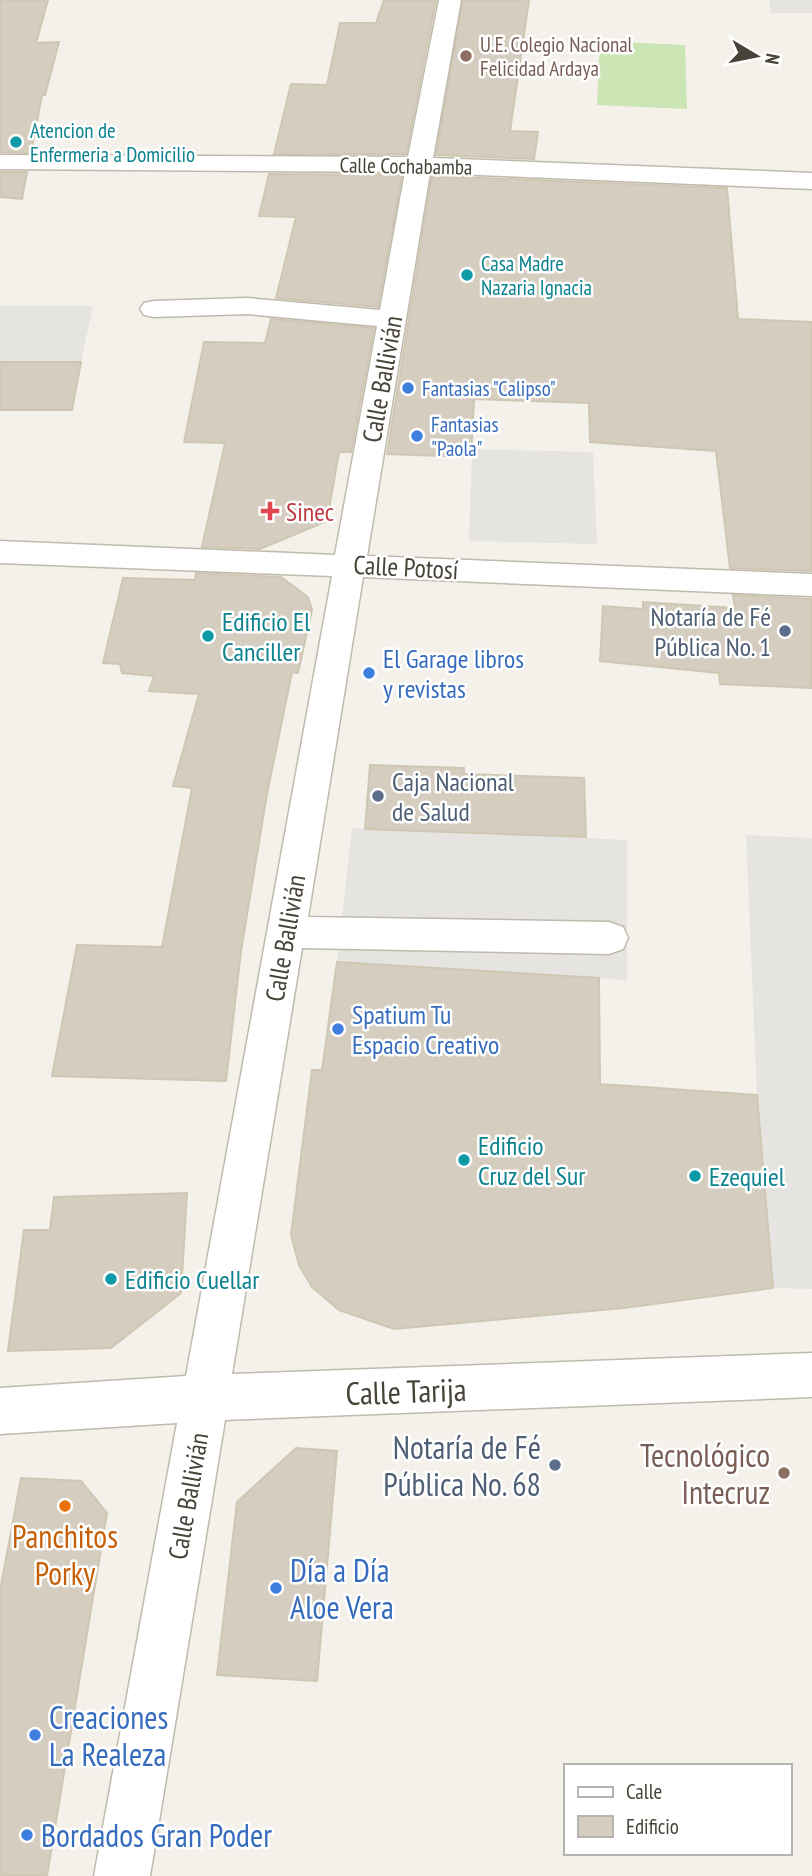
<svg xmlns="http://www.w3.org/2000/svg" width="812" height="1876" font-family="'PT Sans Narrow',sans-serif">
	<rect width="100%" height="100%" fill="#f4f1ea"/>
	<path fill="#cbe5b5" d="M600,41L685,45L687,109L597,105Z"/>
	<g fill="#e5e4e1">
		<path d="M769,0H812V13H771Z"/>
		<path d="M0,306H93L81,362H0Z"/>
		<path d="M472,449L593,452L597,544L469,541Z"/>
		<path d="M352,828L627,840V980L337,962Z"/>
		<path d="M746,835L812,838V1289L773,1288L757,1095Z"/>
	</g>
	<g fill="#d5cec0" stroke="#cfc7b3" stroke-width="2">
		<path d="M0,0H48L36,43L59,42L45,95H42L31,153L0,152Z"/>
		<path d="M384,0H436L406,154H274L291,84L327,85L340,23H376Z"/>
		<path d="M463,0H529L510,131L538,132L534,159L436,155Z"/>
		<path d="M0,172H27L22,199L0,197Z"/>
		<path d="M269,174L402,175L378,307L276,298L296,217L259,216Z"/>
		<path d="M432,176L727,188L738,319L812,322V571L730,568L716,451L590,442L589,403L474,399L471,457L387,454Z"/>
		<path d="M271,319L374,328L351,452H339L327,521L260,549L202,547L225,443L184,442L204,342L265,343Z"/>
		<path d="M0,362H81L72,410H0Z"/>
		<path d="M196,573L281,577L308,597L312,610L298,673L292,672L267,794L241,951L226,1081L52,1076L77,945L162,947L192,788L173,786L199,694L149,691L154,676L122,673L120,664L103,663L123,578L195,580Z"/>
		<path d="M733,595L812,599V688L720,684L719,673L600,661L603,606L643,609V602L735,608Z"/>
		<path d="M370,765L464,768V774L584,778L586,837L365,829Z"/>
		<path d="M337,962L599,978L600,1084L757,1095L773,1288L624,1308L394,1329L339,1310L312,1287L299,1265L291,1235L312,1070H322Z"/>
		<path d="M187,1193L181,1293L111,1348L8,1351L24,1230H50L54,1197Z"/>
		<path d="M296,1448L337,1451L317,1681L217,1675L237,1502Z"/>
		<path d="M21,1478L81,1481L107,1513L47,1876H0V1591Z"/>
	</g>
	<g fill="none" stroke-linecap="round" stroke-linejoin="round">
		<g stroke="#bfbaac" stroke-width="3">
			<path id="minor" d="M439,0H461L433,158L812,173V189L430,173L367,556L812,574V596L363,577L308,917L609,922L623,927L628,938L623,949L609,954L302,948L232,1374L812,1353V1397L225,1420L150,1876H94L177,1423L0,1434V1388L186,1376L332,576L0,563V541L335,555L377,326L247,314L154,317L144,315L140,309L144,303L154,301L247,298L380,310L405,172L0,169V155L408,157Z"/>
		</g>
		<use href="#minor" fill="#fff" fill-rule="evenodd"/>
	</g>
	<g fill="#8d6e63" stroke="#fff" stroke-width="2.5">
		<circle cx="466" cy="56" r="7"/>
		<circle cx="784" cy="1473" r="7"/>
	</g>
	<g fill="#0f9aa8" stroke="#fff" stroke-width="2.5">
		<circle cx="16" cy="142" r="7"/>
		<circle cx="467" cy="275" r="7"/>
		<circle cx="208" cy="636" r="7"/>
		<circle cx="464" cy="1160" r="7"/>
		<circle cx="695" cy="1176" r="7"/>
		<circle cx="111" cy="1279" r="7"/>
	</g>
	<g fill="#3f7fe0" stroke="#fff" stroke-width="2.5">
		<circle cx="408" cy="388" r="7"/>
		<circle cx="417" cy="436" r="7"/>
		<circle cx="369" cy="673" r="7"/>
		<circle cx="338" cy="1029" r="7"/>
		<circle cx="276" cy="1588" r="7"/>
		<circle cx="35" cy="1735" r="7"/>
		<circle cx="27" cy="1835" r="7"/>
	</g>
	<path fill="#e0444e" stroke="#fff" stroke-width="2.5" d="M266.5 500.5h7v7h7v7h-7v7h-7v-7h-7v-7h7z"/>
	<g fill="#5c6f8a" stroke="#fff" stroke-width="2.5">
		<circle cx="785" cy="631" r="7"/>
		<circle cx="378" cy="796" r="7"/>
		<circle cx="555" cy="1465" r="7"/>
	</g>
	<circle fill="#e8710a" stroke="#fff" stroke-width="2.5" cx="65" cy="1506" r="7"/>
	<g text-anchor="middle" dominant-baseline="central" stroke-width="5" stroke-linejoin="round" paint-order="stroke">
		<g font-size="21" fill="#785e54" stroke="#fff" text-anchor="start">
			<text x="480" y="44">U.E. Colegio Nacional<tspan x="480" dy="24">Felicidad Ardaya</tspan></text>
		</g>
		<g font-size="21" fill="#0d838f" stroke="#fff" text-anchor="start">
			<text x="30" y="130">Atencion de<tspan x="30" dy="24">Enfermeria a Domicilio</tspan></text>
			<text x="481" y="263">Casa Madre<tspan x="481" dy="24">Nazaria Ignacia</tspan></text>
		</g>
		<g font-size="21" fill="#474338" stroke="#fff">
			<text transform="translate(406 166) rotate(1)">Calle Cochabamba</text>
		</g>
		<g font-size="21" fill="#366cbe" stroke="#fff" text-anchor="start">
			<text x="422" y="388">Fantasias "Calipso"</text>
			<text x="431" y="424">Fantasias<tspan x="431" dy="24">"Paola"</tspan></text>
		</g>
		<g font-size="26" fill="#474338" stroke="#fff">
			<text transform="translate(382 379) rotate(-80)">Calle Ballivián</text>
			<text transform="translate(406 567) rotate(3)">Calle Potosí</text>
			<text transform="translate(285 938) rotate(-80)">Calle Ballivián</text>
			<text transform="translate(188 1496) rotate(-80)">Calle Ballivián</text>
		</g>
		<g font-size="26" fill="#be3a42" stroke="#fff" text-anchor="start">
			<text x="286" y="511">Sinec</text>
		</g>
		<g font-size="26" fill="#4e5e75" stroke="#fff" text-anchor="end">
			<text x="771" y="616">Notaría de Fé<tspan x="771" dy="30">Pública No. 1</tspan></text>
			<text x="392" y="781" text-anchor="start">Caja Nacional<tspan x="392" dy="30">de Salud</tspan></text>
		</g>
		<g font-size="26" fill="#0d838f" stroke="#fff" text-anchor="start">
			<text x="222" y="621">Edificio El<tspan x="222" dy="30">Canciller</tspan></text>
			<text x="478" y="1145">Edificio<tspan x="478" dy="30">Cruz del Sur</tspan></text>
			<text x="709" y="1176">Ezequiel</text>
			<text x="125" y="1279">Edificio Cuellar</text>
		</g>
		<g font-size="26" fill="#366cbe" stroke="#fff" text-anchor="start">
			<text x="383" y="658">El Garage libros<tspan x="383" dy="30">y revistas</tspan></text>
			<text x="352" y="1014">Spatium Tu<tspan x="352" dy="30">Espacio Creativo</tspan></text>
		</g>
		<g font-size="32" fill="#474338" stroke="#fff">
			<text transform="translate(406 1391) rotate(-2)">Calle Tarija</text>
		</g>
		<g font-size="32" fill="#4e5e75" stroke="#fff" text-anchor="end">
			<text x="541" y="1447">Notaría de Fé<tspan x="541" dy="37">Pública No. 68</tspan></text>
		</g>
		<g font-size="32" fill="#785e54" stroke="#fff" text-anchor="end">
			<text x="770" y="1455">Tecnológico<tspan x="770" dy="37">Intecruz</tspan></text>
		</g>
		<g font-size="32" fill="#c56008" stroke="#fff">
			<text x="65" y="1536">Panchitos<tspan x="65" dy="37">Porky</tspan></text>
		</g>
		<g font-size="32" fill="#366cbe" stroke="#fff" text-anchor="start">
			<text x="290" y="1570">Día a Día<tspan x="290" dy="37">Aloe Vera</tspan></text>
			<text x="49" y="1717">Creaciones<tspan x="49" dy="37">La Realeza</tspan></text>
			<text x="41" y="1835">Bordados Gran Poder</text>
		</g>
	</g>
	<rect x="564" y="1764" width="228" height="91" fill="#ffffff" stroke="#b5b4af" stroke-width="2"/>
	<rect x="578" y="1787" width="35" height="10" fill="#ffffff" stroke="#b5b4af" stroke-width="2"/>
	<text x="626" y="1799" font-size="21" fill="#474338">Calle</text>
	<rect x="578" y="1816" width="35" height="21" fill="#d5cec0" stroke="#b5b4af" stroke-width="2"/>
	<text x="626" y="1834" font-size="21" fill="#474338">Edificio</text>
	<g transform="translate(756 56) rotate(100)" stroke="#ffffff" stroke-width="5" paint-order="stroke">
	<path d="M0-5L12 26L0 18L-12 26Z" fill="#474338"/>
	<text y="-10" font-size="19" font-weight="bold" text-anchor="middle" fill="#474338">N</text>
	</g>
</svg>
